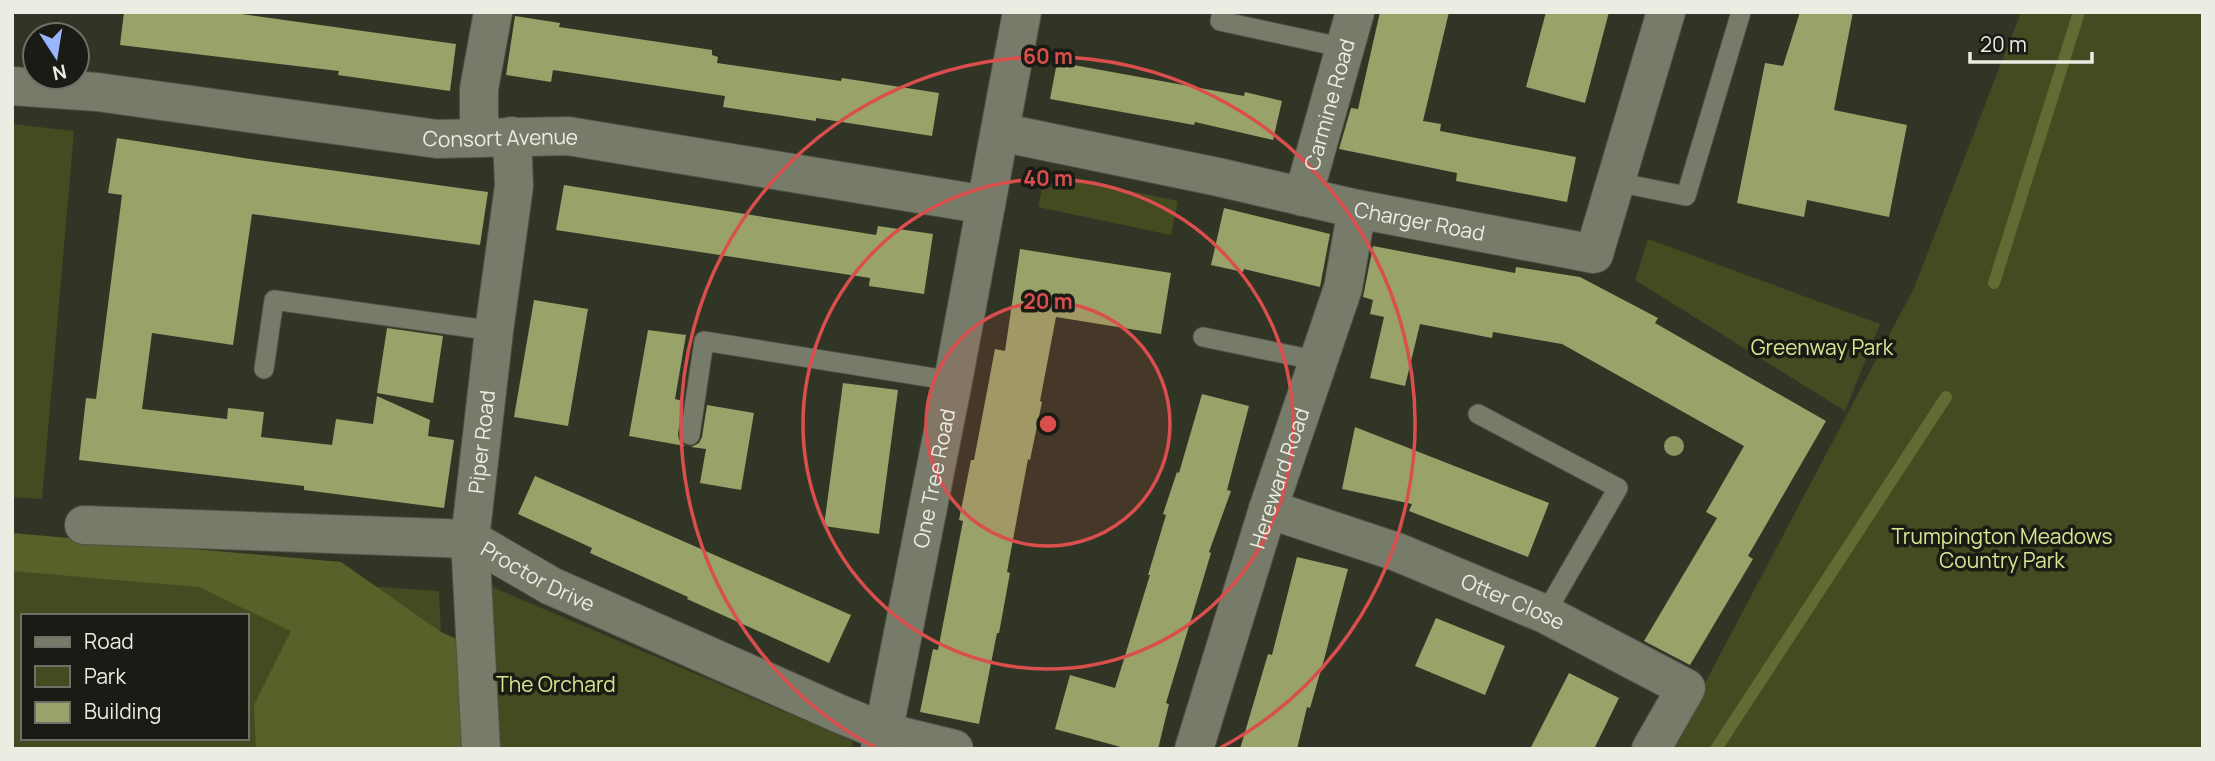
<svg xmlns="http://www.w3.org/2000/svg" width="2215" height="761" font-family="Manrope,sans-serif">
	<rect width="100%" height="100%" fill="#313525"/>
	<g fill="#444b20" fill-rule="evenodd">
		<path d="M2021,12H2203V749H1670L1914,288Z"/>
		<path d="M12,124L74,131L42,499L12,497Z"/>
		<path d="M1045,173L1178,201L1171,235L1038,207Z"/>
		<path d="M1648,239L1880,324L1845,411L1635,280Z"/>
		<path d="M12,562L439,591L446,749H12ZM23,616H247V738H23Z"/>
		<path d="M483,583L853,741L851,749H496Z"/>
	</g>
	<path fill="#586129" d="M12,533L341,562L441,632L461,641L476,749H256L254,705L291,631L199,587L12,571Z"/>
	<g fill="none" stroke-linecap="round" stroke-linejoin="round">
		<g stroke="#616b33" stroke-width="12">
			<path d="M1994,283L2079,12"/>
			<path d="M1716,749L1946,397"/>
		</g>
	</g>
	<g fill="#98a269">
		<path d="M124,12H227L456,44L450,91L338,75L339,71L120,45Z"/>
		<path d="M1380,12H1449L1423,121L1441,124L1440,131L1576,157L1567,202L1456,181L1457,173L1339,149L1351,108L1358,109Z"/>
		<path d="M1546,12H1609L1585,103L1526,87Z"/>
		<path d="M1800,12H1853L1834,110L1907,125L1889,217L1807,200L1804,217L1737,203L1765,63L1783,66Z"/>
		<path d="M515,16L560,23L559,27L712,50V55L718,57L717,63L841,81L842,78L939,93L932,136L816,118V121L723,107L725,96L553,70L551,82L506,75Z"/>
		<path d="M1057,62L1244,96L1245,92L1282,101L1273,140L1195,122L1194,125L1050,99Z"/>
		<path d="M117,138L244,158L488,192L480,245L252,214L233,345L152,333L142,409L227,419L228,408L264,412L261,437L332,445L336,419L373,424L377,396L430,420L428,436L454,440L444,508L304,490V486L79,460L86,398L96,399L122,195L108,193Z"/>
		<path d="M564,185L876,235L878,226L933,234L924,294L869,286L870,278L556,230Z"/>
		<path d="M1224,208L1330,234L1320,287L1244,269L1243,272L1211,265Z"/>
		<path d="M1373,246L1515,273L1516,267L1580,277L1658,318L1655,323L1826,421L1748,556L1753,559L1690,665L1644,641L1717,518L1706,512L1744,446L1562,344L1493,332L1492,338L1420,324L1405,386L1370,378L1384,317L1370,314L1373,300L1363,297Z"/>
		<path d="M1020,249L1171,273L1161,334L1056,317L1040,401L1042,402L1030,460L1028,459L1007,572L1010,573L999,633H997L979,724L920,712L933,649L938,650L963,521L959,520L971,460H974L995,349L1005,351Z"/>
		<path d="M534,300L588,309L568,426L514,417Z"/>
		<path d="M387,328L443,336L433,403L377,393Z"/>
		<path d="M648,330L686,335L675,399L683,401L678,434L679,440L685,446L629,436Z"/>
		<path d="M843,383L898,390L879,534L824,526Z"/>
		<path d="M1202,394L1249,406L1227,490L1231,491L1209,552L1211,553L1166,703L1169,704L1158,749H1128L1055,729L1070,675L1115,688L1150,575H1148L1166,515L1163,514L1177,472L1179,473Z"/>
		<path d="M707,405L754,413L741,490L700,483L706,449L691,447L699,443L702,437Z"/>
		<path d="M1355,427L1549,503L1528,557L1409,511L1412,504L1342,489Z"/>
		<path d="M535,476L851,615L829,663L687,599L688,597L590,553L592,548L518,514Z"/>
		<path d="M1297,557L1348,569L1325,656L1310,708L1307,707L1297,749H1240L1268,654L1272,655Z"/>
		<path d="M1436,618L1505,646L1485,695L1415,666Z"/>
		<path d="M1569,673L1619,698L1594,749H1530Z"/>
	</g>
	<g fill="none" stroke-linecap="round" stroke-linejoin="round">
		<g stroke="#505245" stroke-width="21">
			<g id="service">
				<path d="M1222,12L1220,21L1345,48"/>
				<path d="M1616,182L1686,196L1741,12"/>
				<path d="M1203,337L1319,361"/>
				<path d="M264,369L274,300L494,331"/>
				<path d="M1478,414L1618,488L1545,614"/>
				<path d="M690,435L704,341L953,381"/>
			</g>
		</g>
		<g stroke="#505245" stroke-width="40">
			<g id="minor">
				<path id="s1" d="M12,86L97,92L437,139L568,136L986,205"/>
				<path id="s2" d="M1000,132L1218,177L1357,209L1594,254L1666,12"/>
				<path d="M479,138V89L493,12"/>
				<path id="s3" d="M1303,197L1355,12"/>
				<path id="s4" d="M1268,509L1397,552L1545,614L1686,688L1651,749"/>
				<path id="s5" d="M84,525L470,539L551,586L840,714L884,732L954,749"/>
				<path id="s6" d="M481,749L470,539L494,331L514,186L512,136"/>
				<path id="s7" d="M880,749L953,381L1022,12"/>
				<path id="s8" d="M1194,749L1268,509L1343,288L1357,209"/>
			</g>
		</g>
		<use href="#service" stroke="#777b69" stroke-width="19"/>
		<use href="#minor" stroke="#777b69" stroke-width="38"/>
	</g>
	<circle fill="#8c9660" cx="1674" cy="446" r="10"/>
	<circle cx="1048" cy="424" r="122" fill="#da4f4d" fill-opacity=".12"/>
	<g fill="none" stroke="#da4f4d" stroke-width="3.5">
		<circle cx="1048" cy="424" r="122"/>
		<circle cx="1048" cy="424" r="245"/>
		<path d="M876 748A367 367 0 1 1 1220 748"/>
	</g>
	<g text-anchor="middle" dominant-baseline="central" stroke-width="7" stroke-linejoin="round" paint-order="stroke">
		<g font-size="21" fill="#ebede3" stroke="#1a1b14">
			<text stroke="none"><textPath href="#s3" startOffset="96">Carmine Road</textPath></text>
			<text stroke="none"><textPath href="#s1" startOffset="492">Consort Avenue</textPath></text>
			<text stroke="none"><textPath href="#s2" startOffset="429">Charger Road</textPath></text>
			<text stroke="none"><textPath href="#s6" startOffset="308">Piper Road</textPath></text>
			<text stroke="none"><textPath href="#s7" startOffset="276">One Tree Road</textPath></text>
			<text stroke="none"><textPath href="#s8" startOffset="284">Hereward Road</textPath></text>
			<text stroke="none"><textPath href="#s5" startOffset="464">Proctor Drive</textPath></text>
			<text stroke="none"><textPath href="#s4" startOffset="262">Otter Close</textPath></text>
		</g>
		<g font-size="21" fill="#d6e691" stroke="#1a1b14">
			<text x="1822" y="347">Greenway Park</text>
			<text x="2002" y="536">Trumpington Meadows<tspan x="2002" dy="24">Country Park</tspan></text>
			<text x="556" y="684">The Orchard</text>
		</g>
	</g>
	<circle cx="1048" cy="424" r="10" fill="#da4f4d" stroke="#1a1b14" stroke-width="3.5"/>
	<g font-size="21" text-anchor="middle" font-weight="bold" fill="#da4f4d" stroke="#1a1b14" stroke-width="7" stroke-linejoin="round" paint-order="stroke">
		<text x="1048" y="64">60 m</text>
		<text x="1048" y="186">40 m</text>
		<text x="1048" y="309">20 m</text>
	</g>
	<rect width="2215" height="761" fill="none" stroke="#ebede3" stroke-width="28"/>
	<rect x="21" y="614" width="228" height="126" fill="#1a1b14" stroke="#6e6f67" stroke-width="2"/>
	<rect x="35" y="637" width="35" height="10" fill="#777b69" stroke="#6e6f67" stroke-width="2"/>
	<text x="84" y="649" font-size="21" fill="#ebede3">Road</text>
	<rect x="35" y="666" width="35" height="21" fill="#444b20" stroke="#6e6f67" stroke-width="2"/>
	<text x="84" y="684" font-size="21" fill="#ebede3">Park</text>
	<rect x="35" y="702" width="35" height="21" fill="#98a269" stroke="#6e6f67" stroke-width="2"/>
	<text x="84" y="719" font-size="21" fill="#ebede3">Building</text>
	<g transform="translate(56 56) rotate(168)"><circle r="33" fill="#1a1b14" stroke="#6e6f67" stroke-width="2"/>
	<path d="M0-5L12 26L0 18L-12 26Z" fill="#99b5fd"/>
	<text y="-10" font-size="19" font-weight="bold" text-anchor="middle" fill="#ebede3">N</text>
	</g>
	<path d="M1970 52v10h122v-10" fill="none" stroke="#ebede3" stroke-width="3.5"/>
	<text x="1980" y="52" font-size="21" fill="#ebede3" stroke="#1a1b14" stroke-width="5" paint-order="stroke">20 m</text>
</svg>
